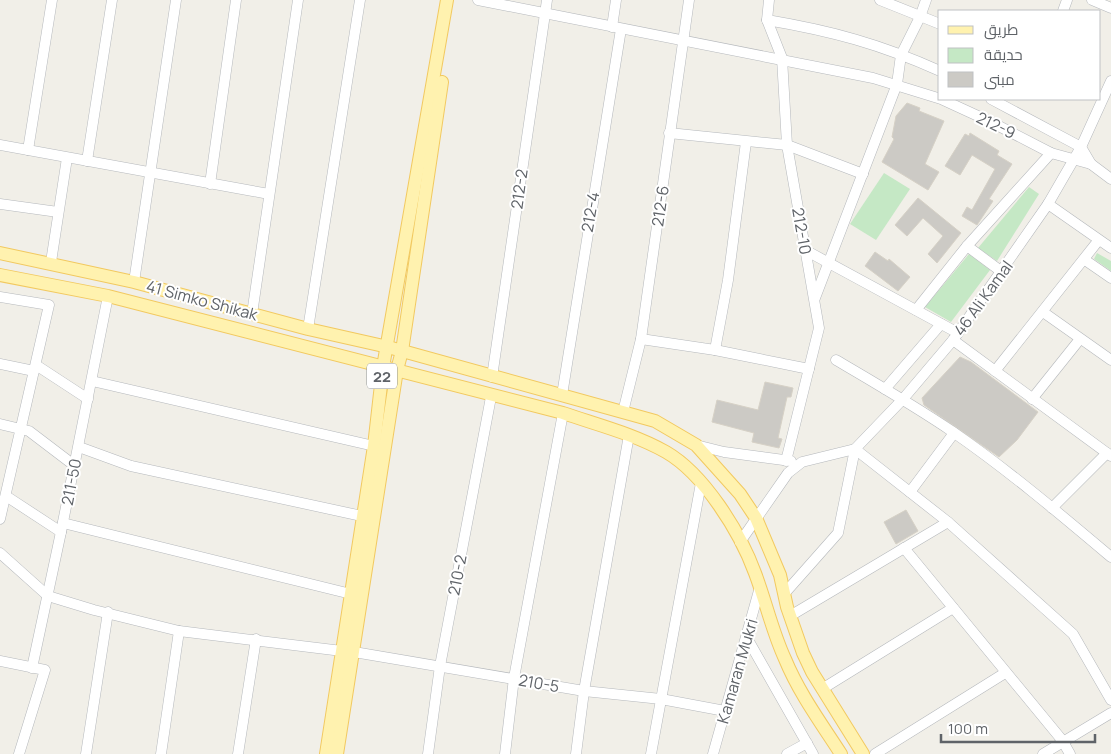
<svg xmlns="http://www.w3.org/2000/svg" width="1111" height="754" font-family="Manrope,Cairo,sans-serif">
	<rect width="100%" height="100%" fill="#f1efe8"/>
	<g fill="#c5e8c5">
		<path d="M884,173L910,189L876,240L850,224Z"/>
		<path d="M1029,187L1039,194L997,261L978,248Z"/>
		<path d="M1097,253L1111,261V271L1094,259Z"/>
		<path d="M969,254L990,270L951,322L925,307Z"/>
	</g>
	<g fill="#cccac5" stroke="#d6d1c6">
		<path d="M907,103L920,108L919,111L944,121L925,164L939,172L928,190L882,162L894,139L892,137L896,116Z"/>
		<path d="M970,133L999,151L997,155L1012,164L989,199L993,201L977,225L962,216L967,207L972,210L995,169L972,155L960,175L945,166L965,134L969,136Z"/>
		<path d="M918,198L961,233L937,263L928,254L943,236L923,218L907,236L895,225Z"/>
		<path d="M875,252L888,261L889,259L910,277L898,291L865,266Z"/>
		<path d="M960,357L971,362L1038,412L1017,440L999,457L924,405L922,398Z"/>
		<path d="M765,382L793,388L791,397H787L778,438L782,439L779,448L752,442L754,433L712,422L717,400L758,410Z"/>
		<path d="M906,510L918,531L896,544L884,522Z"/>
	</g>
	<g fill="none" stroke-linecap="round" stroke-linejoin="round">
		<g stroke="#b5b8bc" stroke-width="11">
			<g id="minor">
				<path d="M478,0L873,78L941,99L991,122L1051,153L1091,164"/>
				<path d="M769,0L767,20L782,58L787,145L819,328L786,461"/>
				<path d="M880,0L940,24"/>
				<path d="M1092,0L1111,8"/>
				<path d="M1063,11L1067,0"/>
				<path d="M767,20C832,31 880,44 940,71"/>
				<path d="M612,27L616,0"/>
				<path d="M991,99L1081,147L1091,164L1111,179"/>
				<path d="M669,133L787,145L863,174"/>
				<path d="M0,145L269,194"/>
				<path d="M28,150L52,0"/>
				<path d="M87,161L112,0"/>
				<path d="M210,184L236,0"/>
				<path d="M0,204L58,212"/>
				<path d="M1048,204L1111,248"/>
				<path d="M967,246L1002,272"/>
				<path d="M805,250L958,333"/>
				<path d="M1085,260L1111,278"/>
				<path d="M51,262L67,158"/>
				<path d="M134,282L176,0"/>
				<path d="M0,297L49,305L0,519"/>
				<path d="M815,298L897,84L901,55L920,17L926,0"/>
				<path d="M916,310L967,246L1051,153"/>
				<path d="M1043,312L1111,360"/>
				<path d="M252,314L298,0"/>
				<path d="M308,329L360,0"/>
				<path d="M641,339L715,350L809,369"/>
				<path d="M953,340L1111,456"/>
				<path d="M715,350L728,280L746,142"/>
				<path d="M836,360C875,383 915,406 953,432C1008,470 1060,514 1111,557"/>
				<path d="M0,364L34,371"/>
				<path d="M36,365L88,399"/>
				<path d="M995,371L1098,241"/>
				<path d="M492,377L547,0"/>
				<path d="M92,381L374,446"/>
				<path d="M885,389L941,324"/>
				<path d="M562,395L621,29"/>
				<path d="M1032,399L1080,339"/>
				<path d="M623,412L641,339L689,0"/>
				<path d="M0,424L29,431L75,466"/>
				<path d="M696,445L724,452L791,461"/>
				<path d="M79,447L131,466L362,516"/>
				<path d="M910,492L954,433"/>
				<path d="M6,496L61,532"/>
				<path d="M1052,508L1107,453"/>
				<path d="M63,523L351,594"/>
				<path d="M740,542L788,473L802,462L855,449L903,399L953,340L1048,204L1081,147L1111,81"/>
				<path d="M904,548L1062,740L1070,754"/>
				<path d="M0,553L48,596L94,610L179,631L342,651"/>
				<path d="M784,594L838,533L855,449L948,522L1073,634L1111,700"/>
				<path d="M790,616L948,522"/>
				<path d="M747,638L813,754"/>
				<path d="M354,652L584,691L661,699L725,711"/>
				<path d="M0,661L45,670L19,754"/>
				<path d="M32,668L61,532L108,296"/>
				<path d="M822,689L953,608"/>
				<path d="M86,754L108,612"/>
				<path d="M161,754L179,631"/>
				<path d="M238,754L256,639"/>
				<path d="M428,754L440,666L491,397"/>
				<path d="M505,754L514,678L563,413"/>
				<path d="M576,754L584,691L629,435"/>
				<path d="M651,754L701,483"/>
				<path d="M713,754L760,587"/>
				<path d="M787,754L807,743"/>
				<path d="M875,754L1005,673"/>
				<path d="M1043,754L1111,713"/>
			</g>
		</g>
		<g stroke="#f2c960" stroke-width="14">
			<g id="major">
				<path d="M0,253L134,282L308,329L388,347L655,421L696,445L740,494L756,518L780,575L787,607L803,653L812,672L863,754"/>
				<path d="M0,275L108,296L563,413C598,425 634,434 666,452C704,474 740,532 755,573C766,602 772,631 785,659C799,693 821,723 841,754"/>
				<path d="M326,754L374,446L383,367L447,0"/>
				<path d="M337,754L397,370L402,351L442,82"/>
			</g>
		</g>
		<use href="#minor" stroke="#fff" stroke-width="10"/>
		<use href="#major" stroke="#fff2af" stroke-width="12"/>
	</g>
	<g text-anchor="middle" dominant-baseline="central" stroke-width="4" stroke-linejoin="round" paint-order="stroke">
		<rect fill="#fff" stroke="#8f9295" stroke-width="1" x="367" y="363.5" width="30" height="25" rx="4"/>
		<g font-size="15" font-weight="bold" fill="#5f6368">
			<text x="382" y="376">22</text>
		</g>
		<g font-size="16" fill="#5f6368" stroke="#fff">
			<text transform="translate(996 125) rotate(26)">212-9</text>
			<text transform="translate(519 189) rotate(-82)">212-2</text>
			<text transform="translate(660 206) rotate(-82)">212-6</text>
			<text transform="translate(590 212) rotate(-80)">212-4</text>
			<text transform="translate(802 231) rotate(80)">212-10</text>
			<text transform="translate(983 298) rotate(-54)">46 Ali Kamal</text>
			<text transform="translate(202 300) rotate(15)">41 Simko Shikak</text>
			<text transform="translate(71 482) rotate(-79)">211-50</text>
			<text transform="translate(457 575) rotate(-79)">210-2</text>
			<text transform="translate(737 671) rotate(-74)">Kamaran Mukri</text>
			<text transform="translate(539 683) rotate(10)">210-5</text>
		</g>
	</g>
	<rect x="938" y="10" width="162" height="90" fill="#ffffff" stroke="#bfc1c3"/>
	<rect x="948" y="26" width="25" height="8" fill="#fff2af" stroke="#bfc1c3"/>
	<text x="984" y="35" font-size="15" fill="#5f6368">طريق</text>
	<rect x="948" y="48" width="25" height="15" fill="#c5e8c5" stroke="#bfc1c3"/>
	<text x="984" y="60" font-size="15" fill="#5f6368">حديقة</text>
	<rect x="948" y="72" width="25" height="15" fill="#cccac5" stroke="#bfc1c3"/>
	<text x="984" y="85" font-size="15" fill="#5f6368">مبنى</text>
	<path d="M941 734v8h154v-8" fill="none" stroke="#5f6368" stroke-width="2.5"/>
	<text x="948" y="734" font-size="15" fill="#5f6368" stroke="#ffffff" stroke-width="4" paint-order="stroke">100 m</text>
</svg>
